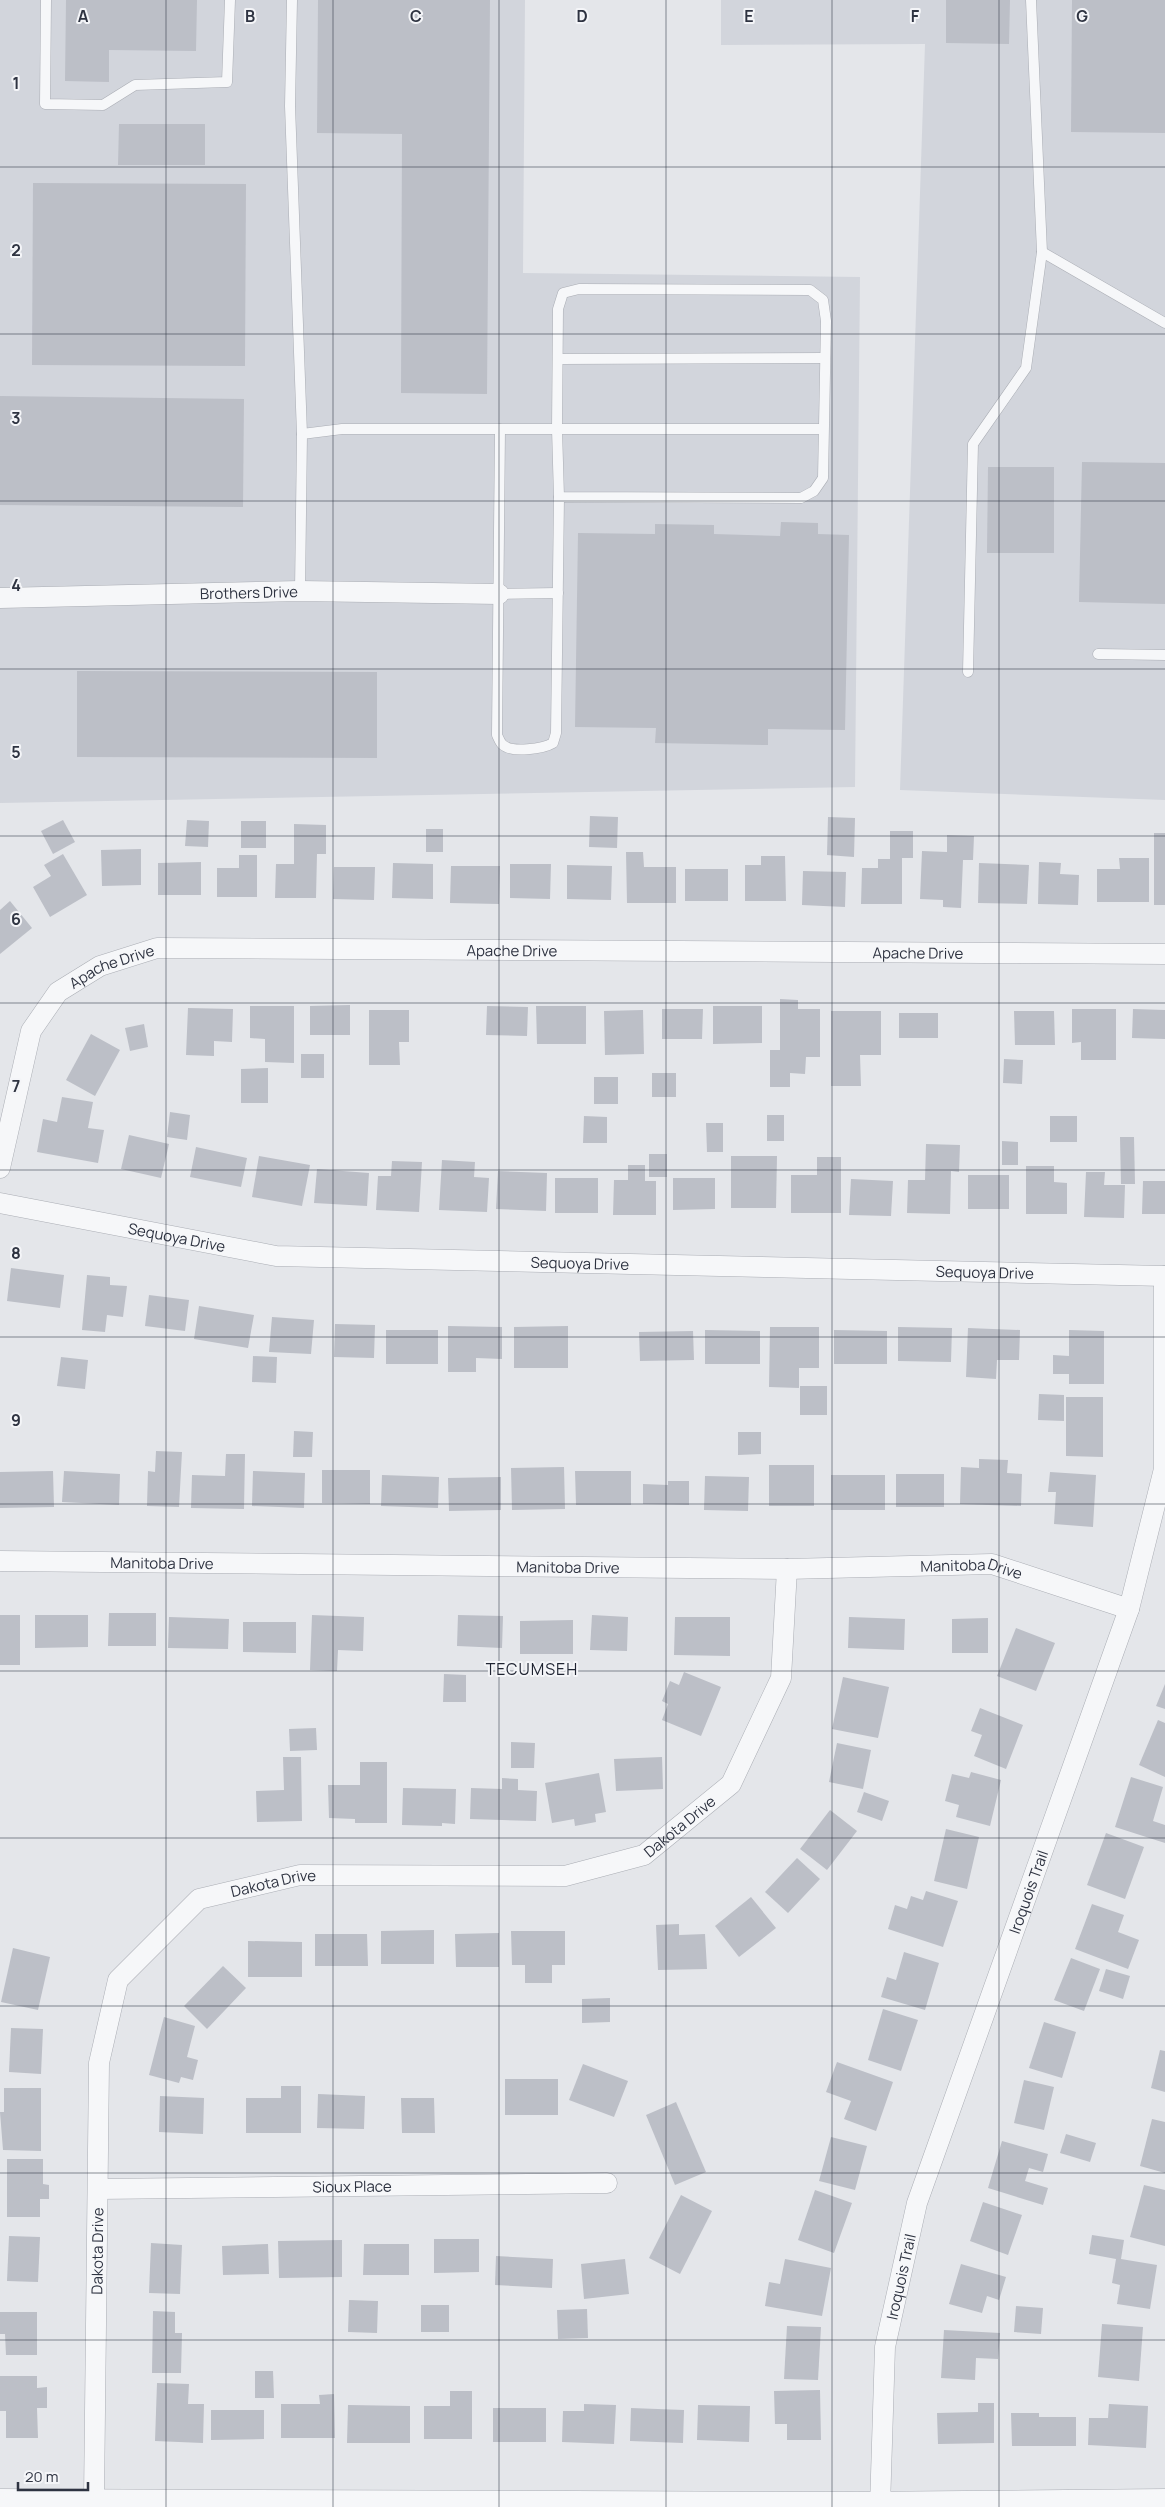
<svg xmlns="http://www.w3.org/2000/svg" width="1165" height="2507" font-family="Manrope,sans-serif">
	<rect width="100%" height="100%" fill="#e4e6ea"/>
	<g fill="#d2d5dc">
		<path d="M0,0H525L523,273L860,277L855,787L0,803Z"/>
		<path d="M721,0H1165V800L900,790L925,44L721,45Z"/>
	</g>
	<g fill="#bcbfc7">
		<path d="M66,0H197L196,51L109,50V82L65,81Z"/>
		<path d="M318,0H490L487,394L401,393L402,134L317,133Z"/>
		<path d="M946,0H1010L1009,44L946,43Z"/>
		<path d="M1072,0H1165V133L1071,132Z"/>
		<path d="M119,124H205V165H118Z"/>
		<path d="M33,183L246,184L245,366L32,365Z"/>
		<path d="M0,396L244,399L243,507L0,505Z"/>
		<path d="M1082,462L1165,463V604L1079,602Z"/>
		<path d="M988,467H1054V553H987Z"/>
		<path d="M781,522L818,523V534L849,535L845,730L768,729V745L655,743L656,728L575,727L578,533L655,534V524L714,525V534L780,536Z"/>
		<path d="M77,671L377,672V758L77,757Z"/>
		<path d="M590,816L618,817L617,848L589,847Z"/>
		<path d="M828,817L855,818L854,857L827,855Z"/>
		<path d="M63,820L75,842L53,854L41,831Z"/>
		<path d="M187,820L209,821L208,847L185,846Z"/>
		<rect x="241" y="821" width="25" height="27"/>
		<path d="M294,824L326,825V854H317L316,898H275L276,864H294Z"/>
		<rect x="426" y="829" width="17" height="23"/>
		<path d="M890,831H913V858H902V904H861L862,868H878V859H890Z"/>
		<rect x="1154" y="833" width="11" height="72"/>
		<path d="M947,835L974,836L973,860H963L961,908L943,907V900L920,899L922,851L947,852Z"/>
		<path d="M141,849V885L102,886L101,850Z"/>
		<path d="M626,852H643L644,867H676V903H627Z"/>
		<path d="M63,854L87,895L50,917L33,887L51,876L44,865Z"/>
		<path d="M239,855H257V897H217V868H239Z"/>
		<path d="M761,856H785L786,901H745V865H761Z"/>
		<path d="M1119,858H1149V902H1097V869H1120Z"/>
		<path d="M201,862V895H158V863Z"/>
		<path d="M1039,862L1061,863L1060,874L1079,875L1078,905L1038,904Z"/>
		<path d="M393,863L433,864V899L392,898Z"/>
		<path d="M979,863L1029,865L1027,904L978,903Z"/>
		<path d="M510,864H551L550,899L510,898Z"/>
		<path d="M567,865L612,866L611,900L567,899Z"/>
		<path d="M451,866H500L499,904L450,903Z"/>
		<path d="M334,867H375L374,900L333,899Z"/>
		<rect x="685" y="869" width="43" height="32"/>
		<path d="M803,871L846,872L845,907L802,905Z"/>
		<path d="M10,901L32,928L0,954V910Z"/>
		<path d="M780,999L798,1000V1009H820V1057H806L805,1074L790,1073V1087H770V1050H780Z"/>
		<path d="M350,1005V1035H310V1006Z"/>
		<path d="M250,1006H294V1063L265,1062V1039L250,1038Z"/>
		<path d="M487,1006L528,1007L527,1036L486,1035Z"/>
		<path d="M536,1006H586V1044H537Z"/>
		<path d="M713,1006H762V1043L713,1044Z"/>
		<path d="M188,1008L233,1009L232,1042L214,1041V1056L186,1055Z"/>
		<path d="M662,1009H703L702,1039H662Z"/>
		<path d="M1072,1009H1116V1060H1081V1042L1072,1043Z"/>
		<path d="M1133,1009L1165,1010V1039L1132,1038Z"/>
		<path d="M369,1010H409V1042H399L400,1065H369Z"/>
		<path d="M643,1010L644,1054L605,1055L604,1011Z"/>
		<path d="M831,1011H881V1055H860L861,1086H831Z"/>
		<path d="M1014,1011H1054L1055,1045H1015Z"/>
		<rect x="899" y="1013" width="39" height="25"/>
		<path d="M144,1024L148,1047L130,1051L125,1028Z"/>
		<path d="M91,1034L120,1050L95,1096L66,1080Z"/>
		<rect x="301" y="1054" width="23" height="24"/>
		<path d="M1004,1059L1023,1060L1022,1084L1003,1083Z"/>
		<path d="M268,1068V1103H241V1069Z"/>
		<rect x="652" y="1073" width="24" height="24"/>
		<rect x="594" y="1077" width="24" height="27"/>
		<path d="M62,1097L93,1102L88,1128L104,1130L98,1163L37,1152L43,1119L57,1122Z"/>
		<path d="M170,1112L190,1115L187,1140L167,1137Z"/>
		<rect x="767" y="1115" width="17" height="26"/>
		<path d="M584,1116L607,1117V1143H583Z"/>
		<rect x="1050" y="1116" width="27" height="26"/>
		<path d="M706,1123H723V1152H707Z"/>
		<path d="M129,1135L169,1144L161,1178L121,1169Z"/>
		<path d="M1120,1137H1134L1135,1184H1121Z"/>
		<path d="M1002,1141L1018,1142V1165H1002Z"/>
		<path d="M926,1144L960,1145L959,1172L951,1171L950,1214L907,1213L908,1180H925Z"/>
		<path d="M196,1147L247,1158L241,1187L190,1177Z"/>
		<rect x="649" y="1154" width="18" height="23"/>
		<path d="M259,1156L310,1165L302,1206L252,1197Z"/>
		<path d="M731,1156H777L776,1208H731Z"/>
		<path d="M817,1157H841V1213H791V1175H817Z"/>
		<path d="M442,1160L475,1162L474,1177L489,1178L487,1212L439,1210Z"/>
		<path d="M392,1161L422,1162L419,1212L376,1210L378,1176H391Z"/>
		<path d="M628,1165H645V1181H656V1215H613L614,1180H628Z"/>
		<path d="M1026,1166H1054V1182L1067,1183V1214H1026Z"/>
		<path d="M317,1169L369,1173L367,1206L314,1203Z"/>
		<path d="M498,1171L547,1173L546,1211L496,1209Z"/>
		<path d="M1086,1172H1105L1104,1185H1125L1124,1218L1084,1217Z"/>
		<rect x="968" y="1175" width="41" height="34"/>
		<rect x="555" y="1178" width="43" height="35"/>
		<path d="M673,1178H715V1209L673,1210Z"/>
		<path d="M851,1179L893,1181L891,1216L849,1215Z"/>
		<path d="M1143,1181H1165V1214H1142Z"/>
		<path d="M11,1268L64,1275L60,1308L7,1301Z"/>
		<path d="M87,1275L110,1277V1285L127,1286L123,1317L107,1315L105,1332L82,1330Z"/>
		<path d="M149,1295L189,1300L185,1331L145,1326Z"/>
		<path d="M199,1306L254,1315L248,1348L194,1339Z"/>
		<path d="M272,1317L314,1320L311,1354L269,1352Z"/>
		<path d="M335,1324L375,1325L374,1358L334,1357Z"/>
		<path d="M448,1326L502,1327V1359L476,1358V1372H448Z"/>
		<path d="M568,1326V1368H514V1327Z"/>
		<path d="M770,1327H819V1368H799V1388L769,1387Z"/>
		<path d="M898,1327L952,1328L951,1362L898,1361Z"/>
		<path d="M968,1328L1020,1330L1019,1360H997L996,1379L966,1377Z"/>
		<rect x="386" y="1330" width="52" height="34"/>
		<path d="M705,1330L760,1331V1364H705Z"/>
		<path d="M834,1330L887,1331V1364H834Z"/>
		<path d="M1069,1330L1104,1331V1384H1069V1374H1053V1355L1069,1356Z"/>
		<path d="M693,1331L694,1360L640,1361L639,1332Z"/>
		<path d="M253,1356L277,1357L276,1383L252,1382Z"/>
		<path d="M61,1357L88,1360L85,1389L57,1386Z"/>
		<rect x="800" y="1386" width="27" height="29"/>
		<path d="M1039,1394L1064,1395V1421L1038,1420Z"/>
		<path d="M1066,1397H1103V1457L1066,1456Z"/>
		<path d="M294,1431L313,1432L312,1457H293Z"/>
		<path d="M738,1432H761V1454L738,1455Z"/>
		<path d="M156,1451L182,1452L179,1507L147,1506L148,1471L155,1472Z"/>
		<path d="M226,1454H245L244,1509L191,1508L192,1475L225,1476Z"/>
		<path d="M979,1459L1008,1460L1007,1473L1022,1474L1021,1506L960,1504L961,1467L979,1468Z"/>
		<rect x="769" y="1465" width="45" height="41"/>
		<path d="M564,1467L565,1509L512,1510L511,1468Z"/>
		<path d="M322,1470H370V1504L322,1503Z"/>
		<path d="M53,1471L54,1507L0,1508V1472Z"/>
		<path d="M64,1471L120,1474L119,1505L62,1502Z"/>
		<path d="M253,1471L305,1473L304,1508L252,1506Z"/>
		<path d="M575,1471H631V1505H576Z"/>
		<path d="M1050,1472L1096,1475L1093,1527L1054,1524L1056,1492H1048Z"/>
		<rect x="896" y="1474" width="48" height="33"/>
		<path d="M382,1475L439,1477L438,1508L381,1506Z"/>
		<rect x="831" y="1475" width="54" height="35"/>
		<path d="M705,1476L749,1477L748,1511L704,1510Z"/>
		<path d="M501,1477V1510L449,1511L448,1478Z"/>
		<path d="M668,1481H689V1505L643,1504V1484L668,1485Z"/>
		<path d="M109,1613H156V1646H108Z"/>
		<rect x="0" y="1615" width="20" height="50"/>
		<path d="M35,1615H88V1647L35,1648Z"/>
		<path d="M312,1615L364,1617L363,1651L338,1650L337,1671L310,1670Z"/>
		<path d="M458,1615L503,1616L502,1648L457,1646Z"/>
		<path d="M592,1615L628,1617L627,1651L590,1650Z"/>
		<path d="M169,1617L229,1619L228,1649L168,1648Z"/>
		<path d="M675,1617H730V1656L674,1655Z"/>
		<path d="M849,1617L905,1619L904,1650L848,1648Z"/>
		<path d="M988,1618V1653H952V1619Z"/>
		<path d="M573,1620V1654H520V1621Z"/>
		<path d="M243,1622H296V1653L243,1652Z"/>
		<path d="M1016,1628L1055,1643L1036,1691L997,1676Z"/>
		<path d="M684,1672L721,1687L701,1736L662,1720L668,1704L662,1701L670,1681L679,1685Z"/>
		<path d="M444,1674L466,1675V1702H443Z"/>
		<path d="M843,1677L889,1687L878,1738L832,1729Z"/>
		<path d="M1165,1684V1709L1156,1706Z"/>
		<path d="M980,1708L1023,1725L1006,1769L974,1756L982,1735L971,1731Z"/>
		<path d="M1158,1720L1165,1723V1777L1139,1765Z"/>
		<path d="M316,1728L317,1750L290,1751L289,1729Z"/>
		<path d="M511,1742L535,1743L534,1768H511Z"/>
		<path d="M837,1743L871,1750L863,1789L829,1782Z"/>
		<path d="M283,1757H301L302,1821L257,1822L256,1791L284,1790Z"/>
		<path d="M662,1757L663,1789L616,1791L614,1759Z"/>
		<path d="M360,1762H387V1823H355V1819L329,1818L328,1785H360Z"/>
		<path d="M971,1772L1001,1780L990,1826L956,1817L959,1805L945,1801L952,1774L969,1778Z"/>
		<path d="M599,1773L606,1812L595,1814L596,1822L575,1826L574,1819L552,1823L545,1783Z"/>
		<path d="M1131,1777L1163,1787L1153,1821L1165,1825V1843L1115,1827Z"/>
		<path d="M502,1778L518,1779V1790L537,1791L536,1821L470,1819L471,1788L502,1789Z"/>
		<path d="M403,1788L456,1789L455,1824L442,1823V1826L402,1825Z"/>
		<path d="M864,1792L889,1801L882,1821L857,1812Z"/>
		<path d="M830,1810L857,1831L827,1870L800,1849Z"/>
		<path d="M946,1829L979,1837L967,1889L934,1881Z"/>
		<path d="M1106,1833L1144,1847L1125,1899L1087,1885Z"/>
		<path d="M797,1858L820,1879L788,1913L765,1892Z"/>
		<path d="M926,1891L958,1901L943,1947L888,1929L895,1905L907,1909L911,1896L923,1900Z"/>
		<path d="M751,1897L776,1928L739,1957L715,1926Z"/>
		<path d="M1092,1904L1124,1915L1118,1932L1139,1940L1128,1969L1075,1949Z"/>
		<path d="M679,1924V1935L705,1934L707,1969L658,1970L656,1925Z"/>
		<path d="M434,1930V1964H381V1931Z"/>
		<path d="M511,1931H565V1965H552V1983H525V1965H512Z"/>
		<path d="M499,1933V1967H456L455,1934Z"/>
		<path d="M315,1934H367L368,1966H315Z"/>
		<path d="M248,1941L302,1942V1977H248Z"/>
		<path d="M13,1948L50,1957L38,2010L1,2002Z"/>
		<path d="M904,1952L939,1963L925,2010L881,1997L887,1977L896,1980Z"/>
		<path d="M1071,1958L1100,1969L1084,2011L1054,2000Z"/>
		<path d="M223,1966L246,1988L207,2029L184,2006Z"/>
		<path d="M1106,1969L1130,1976L1123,1999L1099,1991Z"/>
		<path d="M610,1998V2022L582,2023V1999Z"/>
		<path d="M883,2009L918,2020L901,2071L868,2060Z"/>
		<path d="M164,2017L195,2026L187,2057L198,2060L193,2080L181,2077L179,2083L149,2075Z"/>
		<path d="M1044,2022L1076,2032L1062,2078L1029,2068Z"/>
		<path d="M11,2028L43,2029L41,2074L9,2072Z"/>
		<path d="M1160,2050L1165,2051V2092L1151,2088Z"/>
		<path d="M837,2062L893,2082L876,2131L844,2119L851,2101L826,2092Z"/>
		<path d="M583,2064L628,2081L614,2117L569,2100Z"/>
		<rect x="505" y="2079" width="53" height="36"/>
		<path d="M1024,2080L1054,2087L1044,2130L1014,2123Z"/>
		<path d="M281,2086H301V2133H246V2098H281Z"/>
		<path d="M4,2088H41V2151L3,2150L0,2112H4Z"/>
		<path d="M318,2094L365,2096L364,2129L317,2128Z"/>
		<path d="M160,2096L204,2098L203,2134L159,2132Z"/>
		<path d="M401,2098H434L435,2133H402Z"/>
		<path d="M676,2102L706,2172L675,2185L646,2115Z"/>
		<path d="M1152,2119L1165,2122V2173L1140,2166Z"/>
		<path d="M1066,2134L1096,2143L1090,2162L1060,2153Z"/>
		<path d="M831,2137L867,2146L855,2190L819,2181Z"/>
		<path d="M1002,2141L1048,2154L1043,2172L1029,2168L1025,2181L1048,2188L1043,2205L988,2188Z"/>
		<path d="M7,2159H43V2184L49,2185V2199H40V2217H7Z"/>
		<path d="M1144,2185L1165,2190V2246L1130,2237Z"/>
		<path d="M815,2190L852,2203L834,2253L798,2240Z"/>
		<path d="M681,2195L712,2211L680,2274L649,2258Z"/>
		<path d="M983,2202L1022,2215L1008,2255L970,2241Z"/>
		<path d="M1092,2235L1124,2240L1121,2259L1157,2265L1150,2309L1117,2304L1120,2285L1112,2283L1116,2259L1089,2254Z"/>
		<path d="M9,2236L40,2237L38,2282L7,2281Z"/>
		<path d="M434,2239H479V2272L434,2273Z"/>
		<path d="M342,2240V2277L279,2278L278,2241Z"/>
		<path d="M151,2243L182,2245L180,2294L149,2293Z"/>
		<path d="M268,2244L269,2274L223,2275L222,2246Z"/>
		<path d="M364,2244H409V2275H363Z"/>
		<path d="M496,2256L553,2259L552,2288L495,2285Z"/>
		<path d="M625,2259L629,2294L584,2299L581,2264Z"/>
		<path d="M785,2259L831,2268L822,2316L765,2306L769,2282L780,2284Z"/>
		<path d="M961,2264L1006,2277L999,2300L987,2296L982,2313L949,2304Z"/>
		<path d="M349,2300L378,2301L377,2333L348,2332Z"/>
		<rect x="421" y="2305" width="28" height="27"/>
		<path d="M1016,2306L1043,2308L1041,2334L1014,2332Z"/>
		<path d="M587,2309L588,2338L558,2339L557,2310Z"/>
		<path d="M153,2311L175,2312V2333H182L181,2373H152Z"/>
		<path d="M0,2312H37V2355H6L5,2334H0Z"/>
		<path d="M1102,2324L1143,2327L1139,2381L1098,2377Z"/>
		<path d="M787,2326L821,2327L818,2380L784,2379Z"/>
		<path d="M944,2330L1000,2333L998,2359L976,2358L975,2380L941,2378Z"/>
		<path d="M255,2371H273L274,2398H255Z"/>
		<path d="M0,2376H37V2388L47,2387V2408H37L38,2438H6V2411H0Z"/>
		<path d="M157,2383L189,2384L188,2404H204L203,2443L155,2441Z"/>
		<path d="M820,2390L821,2440H787V2424H775L774,2391Z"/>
		<path d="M450,2391H472V2439H424V2406H450Z"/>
		<path d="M334,2394L335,2438H281V2404H320L319,2395Z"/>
		<path d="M978,2403H994V2443L938,2444L937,2413L978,2412Z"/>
		<path d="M584,2404L616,2405L614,2444L562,2442L563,2411H584Z"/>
		<path d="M1109,2404L1148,2406L1146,2448L1088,2445L1089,2418H1108Z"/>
		<path d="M348,2405L410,2406V2443H347Z"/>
		<path d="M698,2405L750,2406L749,2442L697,2440Z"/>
		<rect x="493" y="2408" width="53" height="34"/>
		<path d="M631,2408L684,2410L683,2443L630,2441Z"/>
		<path d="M211,2410H264V2439L211,2440Z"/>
		<path d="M1011,2413H1039V2417H1076V2446H1012Z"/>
	</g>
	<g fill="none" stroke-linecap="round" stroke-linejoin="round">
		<g stroke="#aaadb4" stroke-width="11">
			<g id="service">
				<path d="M46,0L45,104L103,105L135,85L227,82L230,0"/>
				<path d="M292,0L290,106L302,434L300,591"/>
				<path d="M1031,0L1042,252"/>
				<path d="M558,359L825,358"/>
				<path d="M500,429L497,735C499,739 500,743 503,745C512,753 543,749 553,743L556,733L559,497"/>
				<path d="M302,434L342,429H557L558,309L563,293L579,289L810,290L823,300L826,321L823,478L814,491L801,498L559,497L557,429H824"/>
				<path d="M499,594L558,593"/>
				<path d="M1098,654L1165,655"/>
				<path d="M968,672L973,444L1026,368L1042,252L1165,323"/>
			</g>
		</g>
		<g stroke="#aaadb4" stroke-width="21">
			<g id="minor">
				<path id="s1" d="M0,598L300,591L499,594"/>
				<path id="s2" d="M0,1168L31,1031L58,992L100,966L157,948L1165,954"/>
				<path id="s3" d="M0,1203L276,1256L1165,1276"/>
				<path id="s4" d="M0,1561L787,1569L992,1564L1129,1609"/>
				<path id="s5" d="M98,2189L607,2183"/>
				<path d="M0,2499L857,2502L1165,2499"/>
				<path id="s6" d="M94,2499L99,2063L118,1980L199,1899L300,1875L565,1876L644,1855L731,1784L781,1678L787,1569"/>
				<path id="s7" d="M880,2507L885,2347L917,2203L1129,1609L1164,1469V1276"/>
			</g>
		</g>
		<use href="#service" stroke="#f6f7f9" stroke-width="10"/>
		<use href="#minor" stroke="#f6f7f9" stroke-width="20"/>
	</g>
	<path fill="none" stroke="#2e3341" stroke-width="1" stroke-opacity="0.55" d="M166,0V2507M333,0V2507M499,0V2507M666,0V2507M832,0V2507M999,0V2507M0,167H1165M0,334H1165M0,501H1165M0,669H1165M0,836H1165M0,1003H1165M0,1170H1165M0,1337H1165M0,1504H1165M0,1671H1165M0,1838H1165M0,2006H1165M0,2173H1165M0,2340H1165"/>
	<g text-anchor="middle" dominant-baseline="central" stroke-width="4" stroke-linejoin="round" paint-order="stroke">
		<g font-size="15" fill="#2e3341" stroke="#f4f5f8">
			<text stroke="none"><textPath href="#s1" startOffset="249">Brothers Drive</textPath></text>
			<text stroke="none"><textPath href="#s2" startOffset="652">Apache Drive</textPath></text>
			<text stroke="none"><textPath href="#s2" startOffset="1058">Apache Drive</textPath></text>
			<text stroke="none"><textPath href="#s2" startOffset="248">Apache Drive</textPath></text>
			<text stroke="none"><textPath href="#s3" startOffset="180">Sequoya Drive</textPath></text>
			<text stroke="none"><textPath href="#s3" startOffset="585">Sequoya Drive</textPath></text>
			<text stroke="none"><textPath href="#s3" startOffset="990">Sequoya Drive</textPath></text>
			<text stroke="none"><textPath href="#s4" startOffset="162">Manitoba Drive</textPath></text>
			<text stroke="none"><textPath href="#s4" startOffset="568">Manitoba Drive</textPath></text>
			<text stroke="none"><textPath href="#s4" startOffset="972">Manitoba Drive</textPath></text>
			<text stroke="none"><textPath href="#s6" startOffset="1132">Dakota Drive</textPath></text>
			<text stroke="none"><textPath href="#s6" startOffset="712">Dakota Drive</textPath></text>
			<text stroke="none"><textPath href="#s7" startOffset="638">Iroquois Trail</textPath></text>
			<text stroke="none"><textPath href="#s5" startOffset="254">Sioux Place</textPath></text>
			<text stroke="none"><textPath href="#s6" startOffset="248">Dakota Drive</textPath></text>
			<text stroke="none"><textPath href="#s7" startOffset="232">Iroquois Trail</textPath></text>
		</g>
		<g font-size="16" letter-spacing="1" fill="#1f2432" stroke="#f4f5f8">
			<text x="532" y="1669">TECUMSEH</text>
		</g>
	</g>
	<g font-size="16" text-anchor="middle" font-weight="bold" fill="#2e3341" stroke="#f4f5f8" stroke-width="4" stroke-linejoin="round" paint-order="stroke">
		<text x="83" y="22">A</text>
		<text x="250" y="22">B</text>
		<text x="416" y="22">C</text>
		<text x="582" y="22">D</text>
		<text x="749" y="22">E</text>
		<text x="915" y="22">F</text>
		<text x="1082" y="22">G</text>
		<text x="16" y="89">1</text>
		<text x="16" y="256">2</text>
		<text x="16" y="424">3</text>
		<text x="16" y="591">4</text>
		<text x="16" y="758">5</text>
		<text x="16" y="925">6</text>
		<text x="16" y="1092">7</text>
		<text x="16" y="1259">8</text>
		<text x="16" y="1426">9</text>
	</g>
	<path d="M18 2482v8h70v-8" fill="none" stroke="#2e3341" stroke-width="2.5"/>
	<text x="25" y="2482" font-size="15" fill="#2e3341" stroke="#f4f5f8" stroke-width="4" paint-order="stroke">20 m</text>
</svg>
